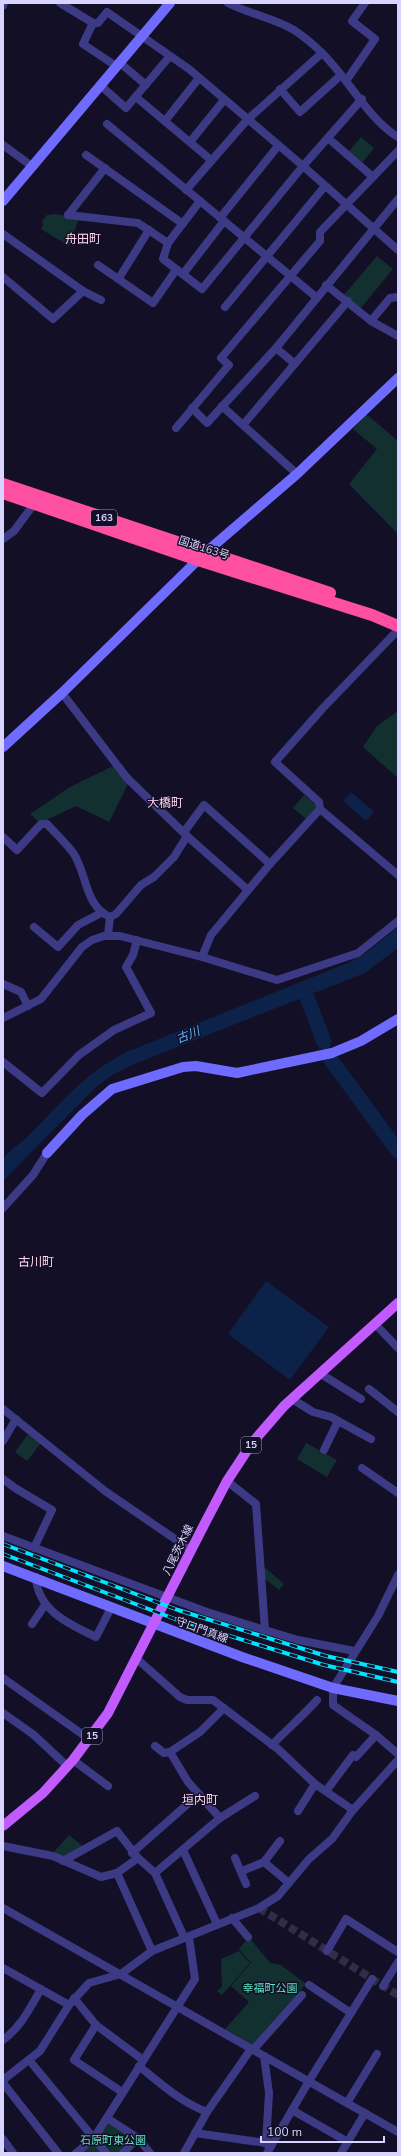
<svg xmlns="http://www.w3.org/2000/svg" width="401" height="2156" font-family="'Nunito Sans','Noto Sans JP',sans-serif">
	<rect width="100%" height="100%" fill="#130f26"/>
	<g fill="#12302f">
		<path d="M361,137L374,148L362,163L348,152Z"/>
		<path d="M55,214L79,218L69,246L41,229L43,226L42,221L47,215Z"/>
		<path d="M377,256L393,269L360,309L344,295Z"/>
		<path d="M366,414L398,441V534L349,484L377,449L353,429Z"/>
		<path d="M398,711V778L363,747L377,726Z"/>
		<path d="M113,766L128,784L109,822L76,806L40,823L30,814L70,787Z"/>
		<path d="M304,795L317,806L306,819L293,808Z"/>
		<path d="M28,1434L41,1443L27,1461L15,1452Z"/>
		<path d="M306,1443L337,1460L327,1477L297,1459Z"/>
		<path d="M262,1565L284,1584L279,1590L263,1577Z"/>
		<path d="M69,1835L84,1847L62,1859L53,1853Z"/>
		<path d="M249,1937L270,1963L281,1965L306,1984L253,2045L225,2029L249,2002L231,1986L251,1963L239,1949Z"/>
		<path d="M239,1951L250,1963L222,1995L217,1991L222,1987L221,1959Z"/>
		<path d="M106,2123H110L131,2136V2140L119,2153H79Z"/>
	</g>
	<g fill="#0c2248">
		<path d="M351,792L374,812L366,821L343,801Z"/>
		<path d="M398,927V948L365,973L132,1065L112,1075L96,1087L3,1181C3,1175 1,1166 3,1160C6,1151 18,1146 25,1139C59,1106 84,1072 129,1051L350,962L366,953Z"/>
		<path d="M266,1281L329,1327L290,1380L228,1334Z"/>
	</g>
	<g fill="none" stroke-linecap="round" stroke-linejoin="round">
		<g stroke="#0c2248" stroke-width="15">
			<path d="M304,989L324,1042"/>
			<path d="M331,1060L398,1151"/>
		</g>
		<path stroke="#312d47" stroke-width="8" stroke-dasharray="8 4" stroke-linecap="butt" d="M259,1908L398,1995"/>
		<g stroke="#3d3a85" stroke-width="8">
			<path d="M60,3L93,23L83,44L116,66"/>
			<path d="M228,3C249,14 274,18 294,30C303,36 314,45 322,53C348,78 368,119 398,137"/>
			<path d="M3,6L4,3"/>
			<path d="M93,23H98L107,12L189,69L303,166L398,250"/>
			<path d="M119,62L146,85"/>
			<path d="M346,81L375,39L352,21L365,3"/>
			<path d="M100,85L126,108L170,56"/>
			<path d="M280,89L300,112L341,75"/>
			<path d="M136,97L211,160"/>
			<path d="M165,121L199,78"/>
			<path d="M107,124L316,297"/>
			<path d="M328,138L373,177"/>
			<path d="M190,142L224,100"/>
			<path d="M3,145L33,167"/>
			<path d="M86,155L183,224"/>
			<path d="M186,190L247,120L322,53"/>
			<path d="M200,201L168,243L163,259L202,289L303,166L362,99"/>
			<path d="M68,215L138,223L168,243"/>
			<path d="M68,215L105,168"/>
			<path d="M220,218L278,146"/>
			<path d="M3,234L83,291L101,300"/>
			<path d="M98,265L153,303L176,270"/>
			<path d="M183,274L224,221"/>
			<path d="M3,277L53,319L83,291"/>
			<path d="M119,278L149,230"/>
			<path d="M326,285L371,321L398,336"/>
			<path d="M225,307L325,186"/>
			<path d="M371,321L390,298L398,297"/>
			<path d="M276,348L295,364"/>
			<path d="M222,406L297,474"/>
			<path d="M192,408L207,423L276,348L398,199"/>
			<path d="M243,425L348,301"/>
			<path d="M176,428L229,365L221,358L320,241V232L398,151"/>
			<path d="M3,539L14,531L34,504"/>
			<path d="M62,693L127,778L187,836L248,890"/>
			<path d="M320,809L398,875"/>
			<path d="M184,832L204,805L270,864"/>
			<path d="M3,837L17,850L41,824H47C56,834 67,844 74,854C87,875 85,906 110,917L108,935"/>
			<path d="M110,917L116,914L141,885L154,877L174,857L187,836"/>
			<path d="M34,927L58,947L78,925L101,913"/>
			<path d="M202,957L211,935L270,864L320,809L319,802L275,762L323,708L398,630"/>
			<path d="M3,984L21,992L28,1006"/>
			<path d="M3,1018L41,999L82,947L92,940L104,936H120L202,957L277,980L358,953L398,921"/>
			<path d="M3,1062L42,1093L79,1055L114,1030L151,1013L126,967L133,955L137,940"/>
			<path d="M3,1208L33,1175L47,1153"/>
			<path d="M375,1324L398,1348"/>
			<path d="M321,1374L361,1399"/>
			<path d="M369,1389L398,1412"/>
			<path d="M292,1399L313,1412L331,1417L371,1439"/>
			<path d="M3,1409L105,1491L191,1550"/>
			<path d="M3,1441L16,1419"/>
			<path d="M324,1450L338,1421"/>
			<path d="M362,1468L398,1493"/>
			<path d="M3,1479L15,1488L52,1510L34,1548"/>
			<path d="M227,1481L256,1504L265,1630L298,1640L354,1651"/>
			<path d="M3,1536L207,1612L265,1630"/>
			<path d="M398,1575L378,1616L333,1688V1705L376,1735L398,1754"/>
			<path d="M36,1577C37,1610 70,1625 96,1637L111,1608"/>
			<path d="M32,1624L45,1605"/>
			<path d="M137,1659L180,1697L187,1700H213L278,1749L315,1784L353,1810"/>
			<path d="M3,1678L89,1739"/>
			<path d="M3,1713L34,1735L67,1766"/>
			<path d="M272,1745C287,1729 303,1716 317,1700"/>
			<path d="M155,1746L164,1753L170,1752L200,1732L224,1708"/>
			<path d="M73,1760L108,1786"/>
			<path d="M326,1791L353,1755L356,1757L376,1735"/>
			<path d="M298,1811L315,1784"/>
			<path d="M220,1818L255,1796"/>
			<path d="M3,1846L53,1856L101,1877L117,1873L138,1858L155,1873L184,1937"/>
			<path d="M183,1850L217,1924"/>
			<path d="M132,1853L199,1794"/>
			<path d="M235,1858L246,1884"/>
			<path d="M63,1861L117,1831L138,1858"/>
			<path d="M264,1862L289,1883"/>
			<path d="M242,1871L264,1862L280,1841"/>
			<path d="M117,1873L152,1951"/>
			<path d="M155,1873L220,1818L188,1782L170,1752"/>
			<path d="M3,1908L398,2132"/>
			<path d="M232,1918L248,1937"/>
			<path d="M327,1951L346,1919L398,1952"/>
			<path d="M3,1968L69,2005"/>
			<path d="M309,1985L351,2013"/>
			<path d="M383,1986L398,1962"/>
			<path d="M74,1998L96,2025L143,2060"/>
			<path d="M96,2025L74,2060L122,2092"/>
			<path d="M3,2040C21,2027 30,2008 41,1989"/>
			<path d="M253,2050L302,1995"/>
			<path d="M264,2056L269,2093L266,2143L270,2148"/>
			<path d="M29,2060L106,2153"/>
			<path d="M139,2066C161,2084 181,2102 207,2112"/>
			<path d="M3,2080L40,2051L69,2005L89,1983L121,1974L152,1951L259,1908L278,1896L309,1859L332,1839L353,1810L398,1760"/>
			<path d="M3,2083L58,2153"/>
			<path d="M347,2103L377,2054"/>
			<path d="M292,2110L348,2142"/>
			<path d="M107,2118L138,2138L150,2153"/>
			<path d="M195,2133L266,2143"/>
			<path d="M3,2139L13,2153"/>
			<path d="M76,2153L94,2138L195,1979L189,1937"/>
			<path d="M123,2153L138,2138"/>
			<path d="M184,2153L207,2112L251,2049"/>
			<path d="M267,2153L309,2081L372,1979"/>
			<path d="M341,2153L365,2113"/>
		</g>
		<g stroke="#6f6bff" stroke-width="10">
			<path d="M3,201L170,3"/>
			<path d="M3,747L62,693L205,553L297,474L398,378"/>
			<path d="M47,1153L82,1115L112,1089L183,1067L196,1066L237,1073L332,1053L361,1041L398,1019"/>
			<path d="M3,1566L242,1657L333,1688L398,1701"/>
		</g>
		<path stroke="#c25bff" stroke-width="10" d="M3,1826L43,1793L73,1760L108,1713L206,1521L227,1481L252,1443L284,1406L398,1303"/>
		<g stroke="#ff4fa3" stroke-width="12">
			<path d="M3,484L330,593"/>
			<path d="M3,493L198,560L372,615L398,626"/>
		</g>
		<g stroke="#00e5ff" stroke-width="4">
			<g id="rail">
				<path d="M3,1544L178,1610L326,1656L398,1672"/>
				<path d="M3,1554L175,1619L324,1665L398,1682"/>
			</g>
		</g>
		<use href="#rail" stroke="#130f26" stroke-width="2.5" stroke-dasharray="8" stroke-linecap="butt"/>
	</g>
	<g text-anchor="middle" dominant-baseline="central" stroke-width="3" stroke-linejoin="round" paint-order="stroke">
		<g fill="#130f26" stroke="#9e99be" stroke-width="1">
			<rect x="91" y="510" width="26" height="16" rx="3"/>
			<rect x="241" y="1437" width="20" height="16" rx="3"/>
			<rect x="82" y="1728" width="20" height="16" rx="3"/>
		</g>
		<g font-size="10" font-weight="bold" fill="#d9d4ff">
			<text x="104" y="518">163</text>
			<text x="251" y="1445">15</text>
			<text x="92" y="1736">15</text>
		</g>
		<g font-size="11" fill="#d9d4ff" stroke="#130f26">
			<text transform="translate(204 548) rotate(18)">国道163号</text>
			<text transform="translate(178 1550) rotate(-64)">八尾茨木線</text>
			<text transform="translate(202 1630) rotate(20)">守口門真線</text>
		</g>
		<g font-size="11" fill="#5fe0c0" stroke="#130f26">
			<text x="270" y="1988">幸福町公園</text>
			<text x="113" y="2140">石原町東公園</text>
		</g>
		<g font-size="12" fill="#ffd6f0" stroke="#130f26">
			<text x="83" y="239">舟田町</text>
			<text x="165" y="803">大橋町</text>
			<text x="36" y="1262">古川町</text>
			<text x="200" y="1800">垣内町</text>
		</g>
		<g font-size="12" font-style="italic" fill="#62b6ff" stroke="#130f26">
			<text transform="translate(188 1035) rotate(-22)">古川</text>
		</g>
	</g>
	<rect width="401" height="2156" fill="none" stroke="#d9d4ff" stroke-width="8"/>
	<path d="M261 2136v6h123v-6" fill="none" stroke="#d9d4ff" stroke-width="2"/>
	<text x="267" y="2136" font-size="12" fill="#d9d4ff" stroke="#130f26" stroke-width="3" paint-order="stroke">100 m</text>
</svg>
